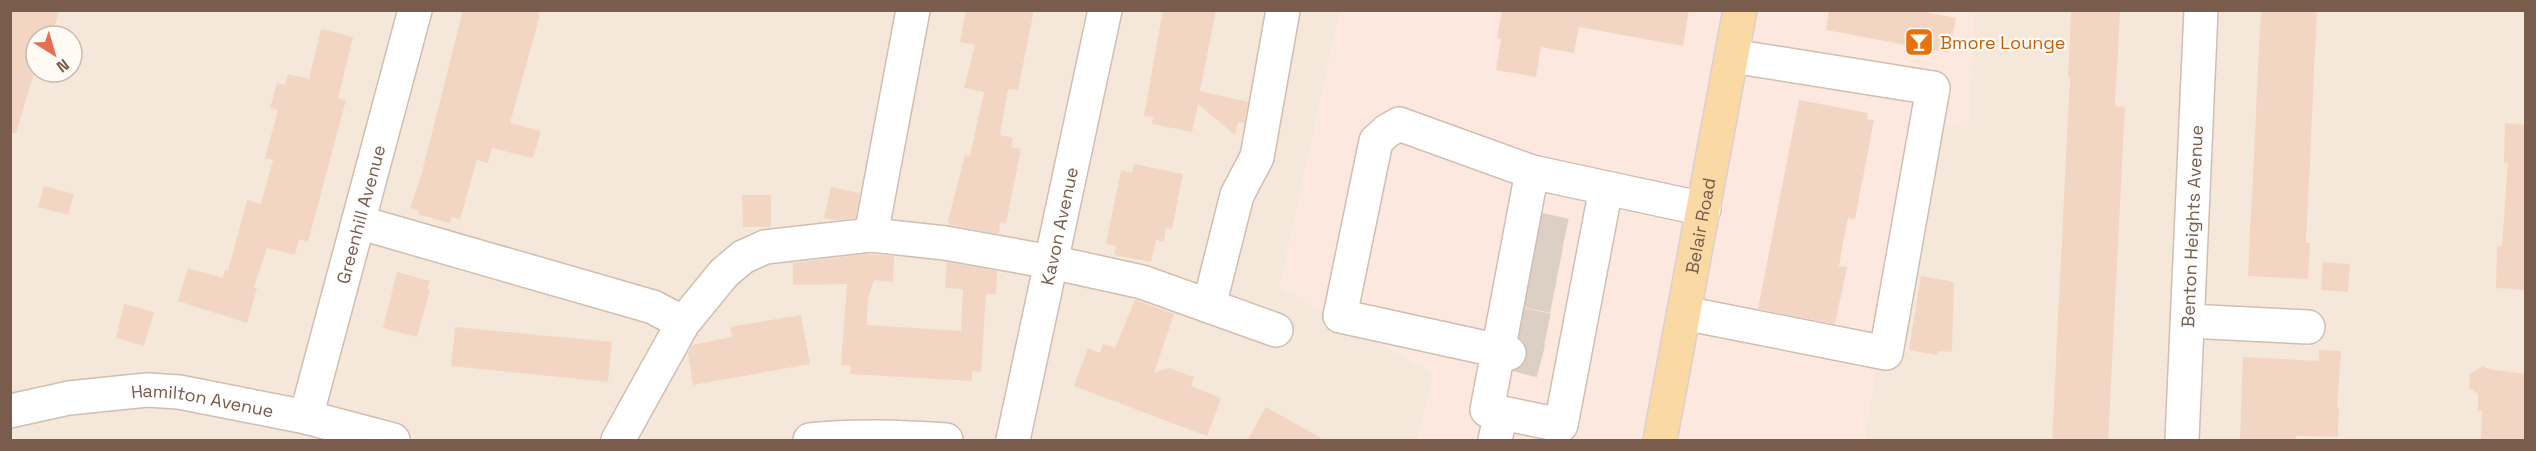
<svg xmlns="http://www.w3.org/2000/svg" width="2536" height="451" font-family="'Space Grotesk',sans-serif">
	<rect width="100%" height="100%" fill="#fdf6ec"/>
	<g fill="#f5e8da" fill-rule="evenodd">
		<path d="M10,11H1340L1280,287L1434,374L1417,440H11ZM36,36H72V72H36Z"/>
		<path d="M1974,11H2525V440H1864L1919,120L1968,127Z"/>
	</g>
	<path fill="#fde8e0" d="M1340,11H1974L1968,127L1919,121L1864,440H1417L1434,374L1280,287Z"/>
	<g fill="#f3d5c3">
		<path d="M10,10H59L52,36H36V66L16,133H10Z"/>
		<path d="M463,10H539L538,14L540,15L510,123L541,131L533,158L492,148L488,163L477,160L460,219L452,217L450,223L418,214L419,210L410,208L421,176Z"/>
		<path d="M966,10H1034L1018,90L1008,89L1000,135L1013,138L1011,147L1021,149L1006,223L1000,222L999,234L950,225L948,221L965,155L970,156L984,92L964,88L975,45L960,42Z"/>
		<path d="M1163,10H1216L1200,91L1248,102L1244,123L1238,122L1235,135L1198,104L1192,132L1152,124L1153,117L1144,116Z"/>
		<path d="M1502,10H1689L1683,46L1579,27L1574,53L1541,47L1536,77L1496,70L1501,39L1497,38Z"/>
		<path d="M1829,10H1917L1956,18L1949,53L1826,30Z"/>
		<path d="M2071,10H2120L2115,106L2125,107L2108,441H2052L2070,77H2068Z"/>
		<path d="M2261,10H2317L2306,243H2310L2308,279L2248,276Z"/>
		<path d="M321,29L353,37L338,98L346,100L308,242L299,239L295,255L267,248L254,287L257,288L247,323L178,301L188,268L223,278L225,270L228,271L247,200L261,204L273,160L265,158L278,110L270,108L277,83L285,85L288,74L309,79Z"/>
		<path d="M1799,100L1868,113L1867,119L1874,120L1855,219L1848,218L1843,243L1839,266L1847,267L1835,324L1758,309Z"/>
		<path d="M2505,123L2526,125V290L2496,288L2497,246H2502L2508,163H2504Z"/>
		<path d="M1134,164L1183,174L1172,229L1166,228L1164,242L1156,240L1151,262L1114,255L1116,246L1106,244L1121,170L1132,173Z"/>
		<path d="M44,186L74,194L68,215L38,207Z"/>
		<path d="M831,187L860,193L855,218L834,220L824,218Z"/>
		<path d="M742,195H771V227H743Z"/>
		<path d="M866,254L894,256L893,282L874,280L868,298L867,325L961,331L963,289L945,288L947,262L997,271L996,294H986L981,372L972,371V381L850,374L851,366L841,365L847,284L793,285V263Z"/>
		<path d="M2323,262L2350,264L2348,292L2321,290Z"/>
		<path d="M397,272L430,281L427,289L430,290L417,337L383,328Z"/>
		<path d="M1921,276L1954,282L1952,352L1939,351L1936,355L1909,350Z"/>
		<path d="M1135,300L1174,314L1154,373L1169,368L1194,377L1191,386L1221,398L1207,436L1074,386L1088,348L1100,353L1103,344L1115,348Z"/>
		<path d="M124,304L154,312L144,346L116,338Z"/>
		<path d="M801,315L810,364L693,385L688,353L692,345L732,337L730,327Z"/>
		<path d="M455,327L612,342L608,382L451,366Z"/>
		<path d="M2319,350L2341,351L2337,408H2339L2338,437L2296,436V441H2240L2243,357L2319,361Z"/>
		<path d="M2483,366L2488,369L2526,374V441H2481L2482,411H2478V394L2469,388L2470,374Z"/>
		<path d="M1266,407L1326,441H1247Z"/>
	</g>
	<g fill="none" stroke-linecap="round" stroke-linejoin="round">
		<g stroke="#dcd0c4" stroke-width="33" stroke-dasharray="33 16" stroke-linecap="butt">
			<path d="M1533,228L1571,236"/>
			<path d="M1527,259L1565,267"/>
			<path d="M1521,290L1560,298"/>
			<path d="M1515,323L1553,331"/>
			<path d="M1509,353L1547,363"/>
		</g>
		<g stroke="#d1beb0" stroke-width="36">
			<g id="minor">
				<path d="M1606,188L1561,425L1487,410L1532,172L1704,209"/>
				<path d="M358,222L653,307L683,323"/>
				<path d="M871,235L913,10"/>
				<path d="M1209,306L1237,195L1257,157L1283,10"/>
				<path d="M1684,313L1886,353L1933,88L1732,56"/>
				<path d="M2188,321L2308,327"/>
				<path d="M1509,353L1340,316L1376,141L1387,131L1399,124L1532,172"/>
				<path id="s1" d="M10,411L69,398L147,390L179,392L306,417L393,440"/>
				<path id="s2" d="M306,417L415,10"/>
				<path d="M618,440L683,323L724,273L743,257L765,247L871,235L945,243L1051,262L1142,282L1276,330"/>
				<path d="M810,440C855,435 900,437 946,440"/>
				<path id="s3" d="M1013,440L1105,10"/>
				<path d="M1495,440L1501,413"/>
				<path id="s4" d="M2182,440L2201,10"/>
			</g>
		</g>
		<g stroke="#dad1cd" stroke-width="36">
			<g id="major">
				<path id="s5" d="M1660,440L1740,10"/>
			</g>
		</g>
		<use href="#minor" stroke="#fff" stroke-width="33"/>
		<use href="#major" stroke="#fbd9a5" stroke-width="33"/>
	</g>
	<defs>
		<g id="bar-square" transform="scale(1.5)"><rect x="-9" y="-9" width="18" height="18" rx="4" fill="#e8710a" stroke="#fffaf3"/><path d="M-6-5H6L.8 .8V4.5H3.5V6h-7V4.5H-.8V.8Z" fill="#fff"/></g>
	</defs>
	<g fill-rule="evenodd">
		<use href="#bar-square" x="1919" y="42"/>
	</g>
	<g text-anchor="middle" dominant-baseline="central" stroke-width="4.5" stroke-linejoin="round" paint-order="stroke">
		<g font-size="18" fill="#c56008" stroke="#fffaf3" text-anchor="start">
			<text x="1940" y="42">Bmore Lounge</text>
		</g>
		<g font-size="18" fill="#7a5c4d" stroke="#fffaf3">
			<text stroke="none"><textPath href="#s2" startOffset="210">Greenhill Avenue</textPath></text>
			<text stroke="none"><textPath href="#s3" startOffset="219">Kavon Avenue</textPath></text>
			<text stroke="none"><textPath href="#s5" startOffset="218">Belair Road</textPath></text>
			<text stroke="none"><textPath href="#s4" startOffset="214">Benton Heights Avenue</textPath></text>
			<text stroke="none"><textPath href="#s1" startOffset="195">Hamilton Avenue</textPath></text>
		</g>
	</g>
	<rect width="2536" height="451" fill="none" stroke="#7a5c4d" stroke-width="24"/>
	<g transform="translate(54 54) rotate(143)"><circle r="28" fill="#fffaf3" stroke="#cabbb1" stroke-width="1.5"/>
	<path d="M0-4.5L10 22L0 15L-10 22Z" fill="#e76f51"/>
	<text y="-9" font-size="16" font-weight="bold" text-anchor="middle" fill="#7a5c4d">N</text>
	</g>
</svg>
